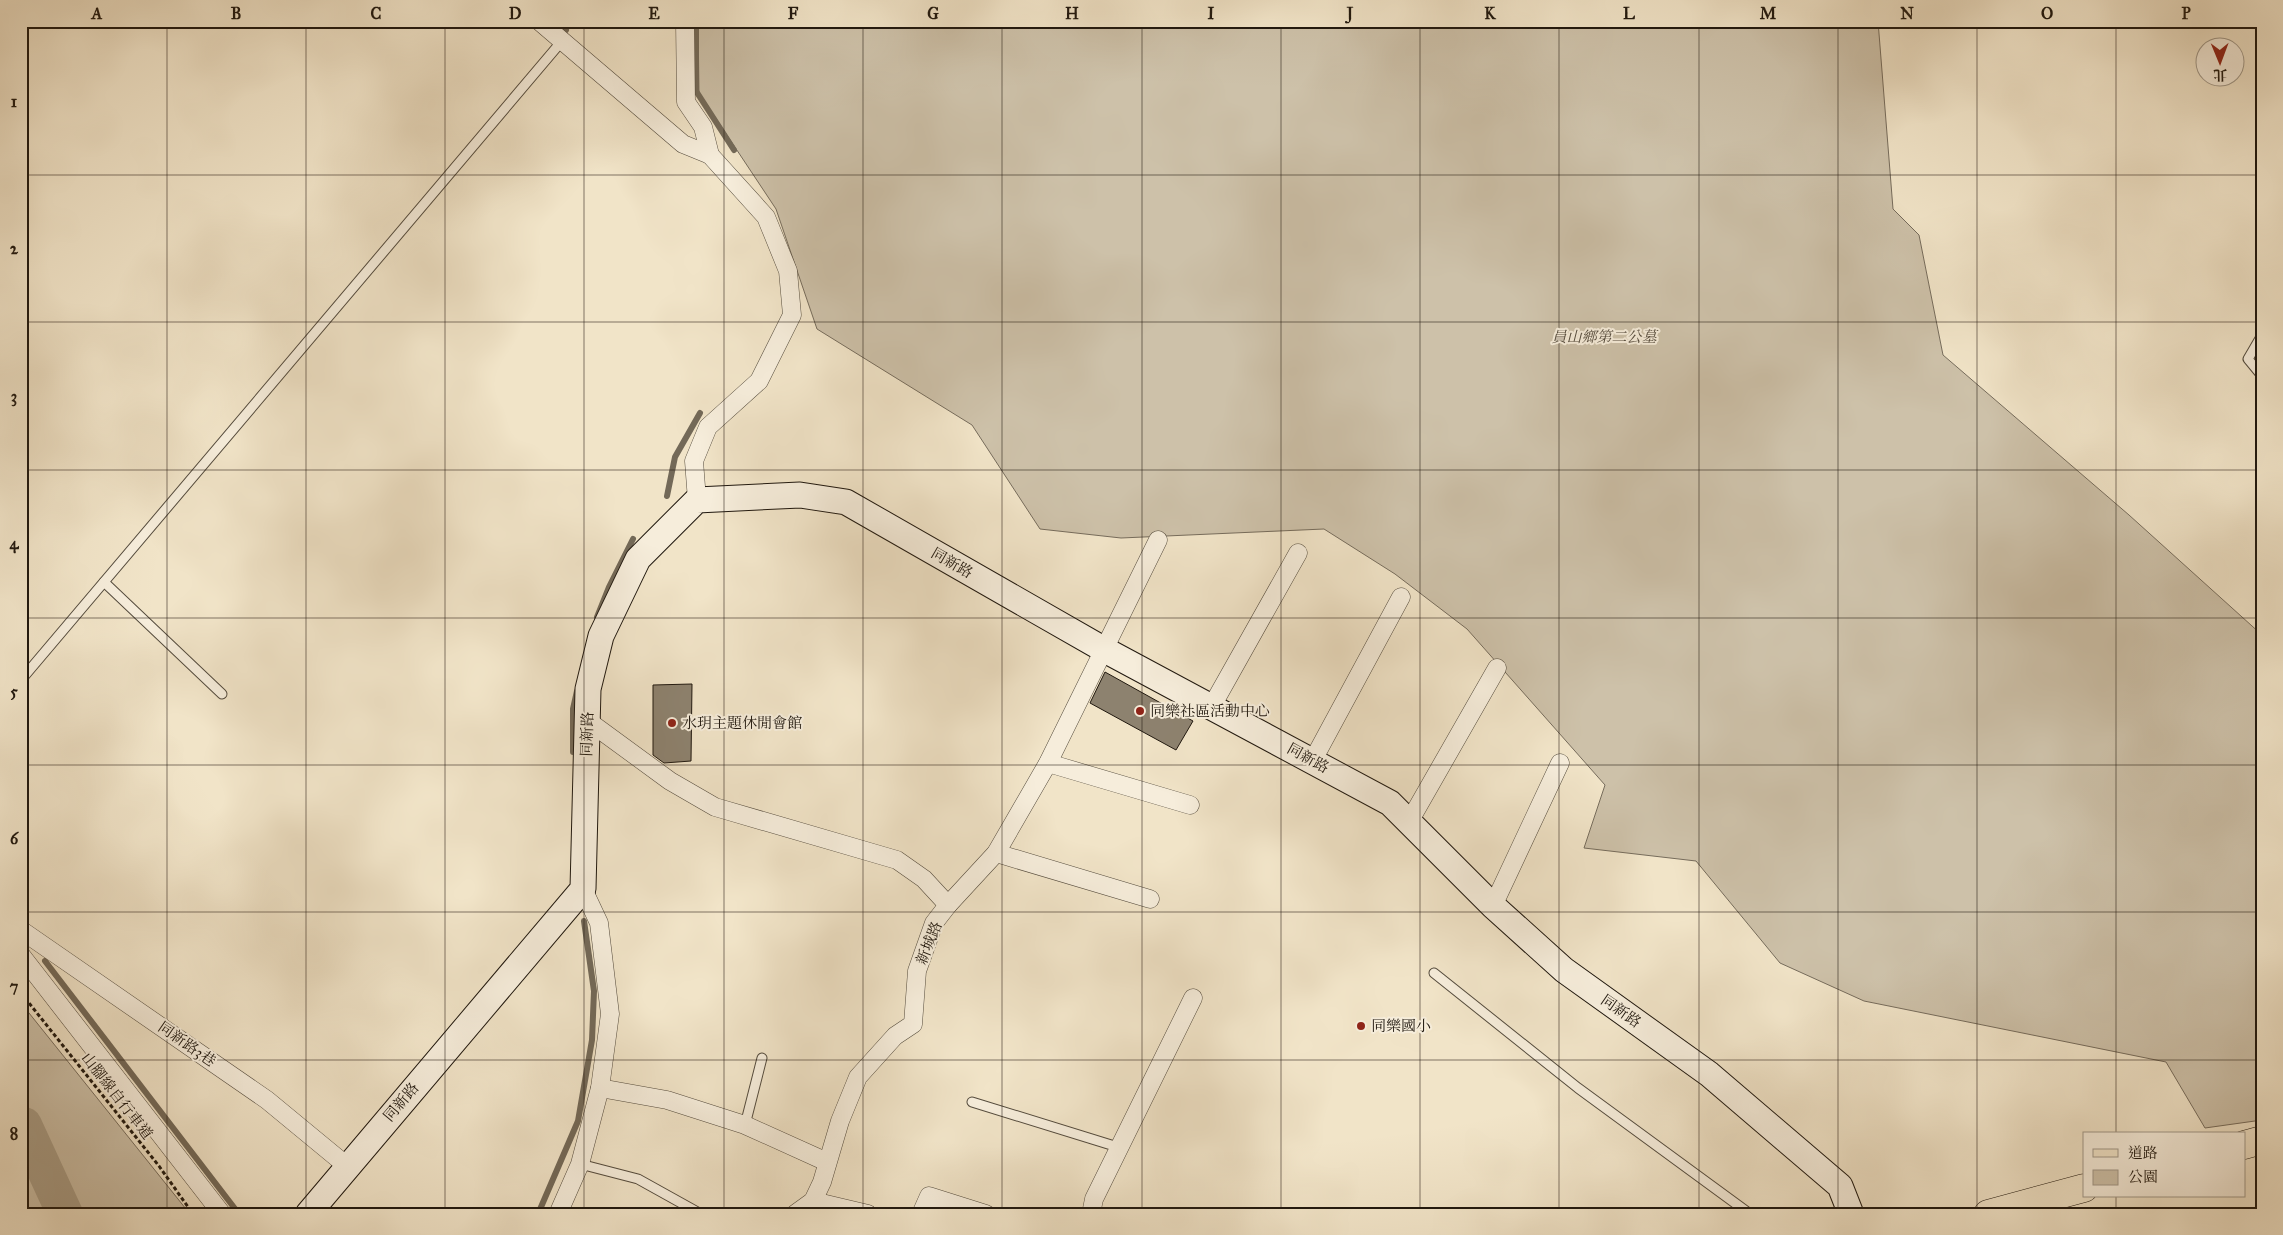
<svg xmlns="http://www.w3.org/2000/svg" width="2283" height="1235" font-family="'IM FELL Great Primer','Noto Serif TC',serif">
	<rect width="100%" height="100%" fill="#f1e4c8"/>
	<filter id="stains"><feTurbulence type="fractalNoise" baseFrequency=".004" numOctaves="4"/><feColorMatrix values="0 0 0 0 .2 0 0 0 0 .09 0 0 0 0 .02 0 0 0 .5 -.17"/></filter>
	<radialGradient id="worn" r=".72"><stop offset=".6" stop-color="#630" stop-opacity="0"/><stop offset="1" stop-color="#630" stop-opacity=".3"/></radialGradient>
	<g fill="#cdc1a9" stroke="#766c5c">
		<path d="M698,21H1878L1893,209L1919,235L1943,355L2129,515L2262,635V1120L2205,1128L2166,1062L1864,1001L1780,963L1696,861L1584,848L1605,785L1467,629L1395,574L1324,529L1121,538L1040,529L972,425L817,329L776,209L699,93Z"/>
		<path d="M21,1003L190,1214H21Z"/>
	</g>
	<g fill="none" stroke-linecap="round" stroke-linejoin="round">
		<g stroke="#736958" stroke-width="6">
			<path d="M555,21L566,30"/>
			<path d="M696,21V91L734,150"/>
			<path d="M667,496L675,457L700,413"/>
			<path d="M597,617L609,587L633,539"/>
			<path d="M573,752V709L577,691"/>
			<path d="M45,961L239,1214"/>
			<path d="M538,1214L578,1121L592,1040L594,991L584,921"/>
		</g>
		<path stroke="#aa9f89" stroke-width="36" d="M21,1125H24L65,1214"/>
	</g>
	<g fill="#8d826f" stroke="#20180f">
		<path d="M1105,672L1193,721L1176,750L1090,703Z"/>
		<path d="M692,684L691,761L664,763L653,755V685Z"/>
	</g>
	<g fill="none" stroke-linecap="round" stroke-linejoin="round">
		<g stroke="#544b3d" stroke-width="11">
			<g id="lane">
				<path d="M2262,335L2248,359L2262,376"/>
				<path d="M104,582L222,694"/>
				<path d="M21,680L562,41"/>
				<path d="M1434,973L1578,1088L1750,1214"/>
				<path d="M972,1102L1121,1148"/>
				<path d="M745,1125L762,1058"/>
				<path d="M580,1164L638,1179L701,1214"/>
			</g>
		</g>
		<g stroke="#544b3d" stroke-width="19">
			<g id="street">
				<path d="M539,21L683,144L710,155"/>
				<path d="M685,21L686,102L703,127L710,155L766,217L788,271L792,315L759,381L708,427L694,461L697,500"/>
				<path d="M1212,706L1298,553"/>
				<path d="M588,721L670,781L715,807L897,860L924,879L948,905"/>
				<path d="M1313,760L1401,597"/>
				<path d="M1048,763L1190,805"/>
				<path d="M1409,822L1497,668"/>
				<path d="M996,853L1150,899"/>
				<path d="M1493,906L1560,763"/>
				<path d="M21,930L267,1100L347,1166"/>
				<path d="M21,955L222,1214"/>
				<path d="M600,1088L667,1100L745,1125L827,1162"/>
				<path d="M813,1201L868,1214"/>
				<path d="M558,1214L580,1164L600,1088L610,1014L599,923L583,889"/>
				<path d="M795,1214L813,1201L822,1182L840,1121L858,1077L895,1036L913,1024L917,971L934,923L948,905L996,853L1048,763L1158,540"/>
				<path d="M921,1214L929,1196L986,1214"/>
				<path d="M1091,1214L1094,1199L1193,998"/>
			</g>
		</g>
		<g stroke="#20180f" stroke-width="27">
			<path id="secondary" d="M308,1214L583,889L588,689L601,636L638,559L697,500L800,495L846,502L1103,649L1390,803L1493,906L1564,970L1709,1074L1840,1186L1851,1214"/>
		</g>
		<g stroke="#20180f" stroke-width="29">
			<g id="primary">
				<path d="M2244,1145L2262,1140"/>
				<path d="M1988,1214L2084,1188"/>
			</g>
		</g>
		<path stroke="#20180f" stroke-width="3" stroke-dasharray="4 2.5" stroke-linecap="butt" d="M21,993L159,1166L193,1214"/>
		<use href="#lane" stroke="#f6eddb" stroke-width="9"/>
		<use href="#street" stroke="#f6eddb" stroke-width="18"/>
		<use href="#secondary" stroke="#f6eddb" stroke-width="25"/>
		<use href="#primary" stroke="#f1e4c8" stroke-width="28"/>
	</g>
	<path fill="none" stroke="#20180f" stroke-width="1" stroke-opacity="0.55" d="M167,21V1214M306,21V1214M445,21V1214M584,21V1214M724,21V1214M863,21V1214M1002,21V1214M1142,21V1214M1281,21V1214M1420,21V1214M1559,21V1214M1699,21V1214M1838,21V1214M1977,21V1214M2116,21V1134M21,175H2262M21,322H2262M21,470H2262M21,618H2262M21,765H2262M21,912H2262M21,1060H2262M2116,1196V1214"/>
	<g fill="#8f2418" stroke="#f6eddb" stroke-width="2">
		<circle cx="1140" cy="711" r="5"/>
		<circle cx="672" cy="723" r="5"/>
		<circle cx="1361" cy="1026" r="5"/>
	</g>
	<g text-anchor="middle" dominant-baseline="central" stroke-width="4" stroke-linejoin="round" paint-order="stroke">
		<g font-size="15" font-style="italic" fill="#544b3d" stroke="#f6eddb">
			<text x="1604" y="337">員山鄉第二公墓</text>
		</g>
		<g font-size="15" fill="#20180f" stroke="#f6eddb">
			<text transform="translate(952 563) rotate(30)">同新路</text>
			<text transform="translate(587 734) rotate(-88)">同新路</text>
			<text transform="translate(1308 758) rotate(29)">同新路</text>
			<text transform="translate(929 943) rotate(-68)">新城路</text>
			<text transform="translate(1621 1011) rotate(35)">同新路</text>
			<text transform="translate(187 1044) rotate(35)">同新路3巷</text>
			<text transform="translate(117 1096) rotate(52)">山腳線自行車道</text>
			<text transform="translate(401 1102) rotate(-50)">同新路</text>
		</g>
		<g font-size="15" fill="#20180f" stroke="#f6eddb" text-anchor="start">
			<text x="1150" y="711">同樂社區活動中心</text>
			<text x="682" y="723">水玥主題休閒會館</text>
			<text x="1371" y="1026">同樂國小</text>
		</g>
	</g>
	<rect width="2283" height="1235" fill="none" stroke="#f1e4c8" stroke-width="55"/>
	<rect x="2083" y="1132" width="162" height="65" fill="#f6eddb" stroke="#a09889"/>
	<rect x="2093" y="1149" width="25" height="8" fill="#f1e4c8" stroke="#a09889"/>
	<text x="2128" y="1158" font-size="15" fill="#20180f">道路</text>
	<rect x="2093" y="1170" width="25" height="15" fill="#cdc1a9" stroke="#a09889"/>
	<text x="2128" y="1182" font-size="15" fill="#20180f">公園</text>
	<g transform="translate(2220 62) rotate(179)"><circle r="24" fill="#f6eddb" stroke="#a09889"/>
	<path d="M0-4L9 19L0 12L-9 19Z" fill="#8f2418"/>
	<text y="-8" font-size="14" font-weight="bold" text-anchor="middle" fill="#20180f">北</text>
	</g>
	<rect x="28" y="28" width="2228" height="1180" fill="none" stroke="#20180f" stroke-width="2"/>
	<g font-size="16" text-anchor="middle" font-weight="bold" fill="#20180f">
		<text x="97" y="19">A</text>
		<text x="236" y="19">B</text>
		<text x="376" y="19">C</text>
		<text x="515" y="19">D</text>
		<text x="654" y="19">E</text>
		<text x="793" y="19">F</text>
		<text x="933" y="19">G</text>
		<text x="1072" y="19">H</text>
		<text x="1211" y="19">I</text>
		<text x="1350" y="19">J</text>
		<text x="1490" y="19">K</text>
		<text x="1629" y="19">L</text>
		<text x="1768" y="19">M</text>
		<text x="1907" y="19">N</text>
		<text x="2047" y="19">O</text>
		<text x="2186" y="19">P</text>
		<text x="14" y="107">1</text>
		<text x="14" y="254">2</text>
		<text x="14" y="402">3</text>
		<text x="14" y="549">4</text>
		<text x="14" y="697">5</text>
		<text x="14" y="844">6</text>
		<text x="14" y="992">7</text>
		<text x="14" y="1139">8</text>
	</g>
	<rect width="100%" height="100%" filter="url(#stains)"/>
	<rect width="100%" height="100%" fill="url(#worn)"/>
</svg>
